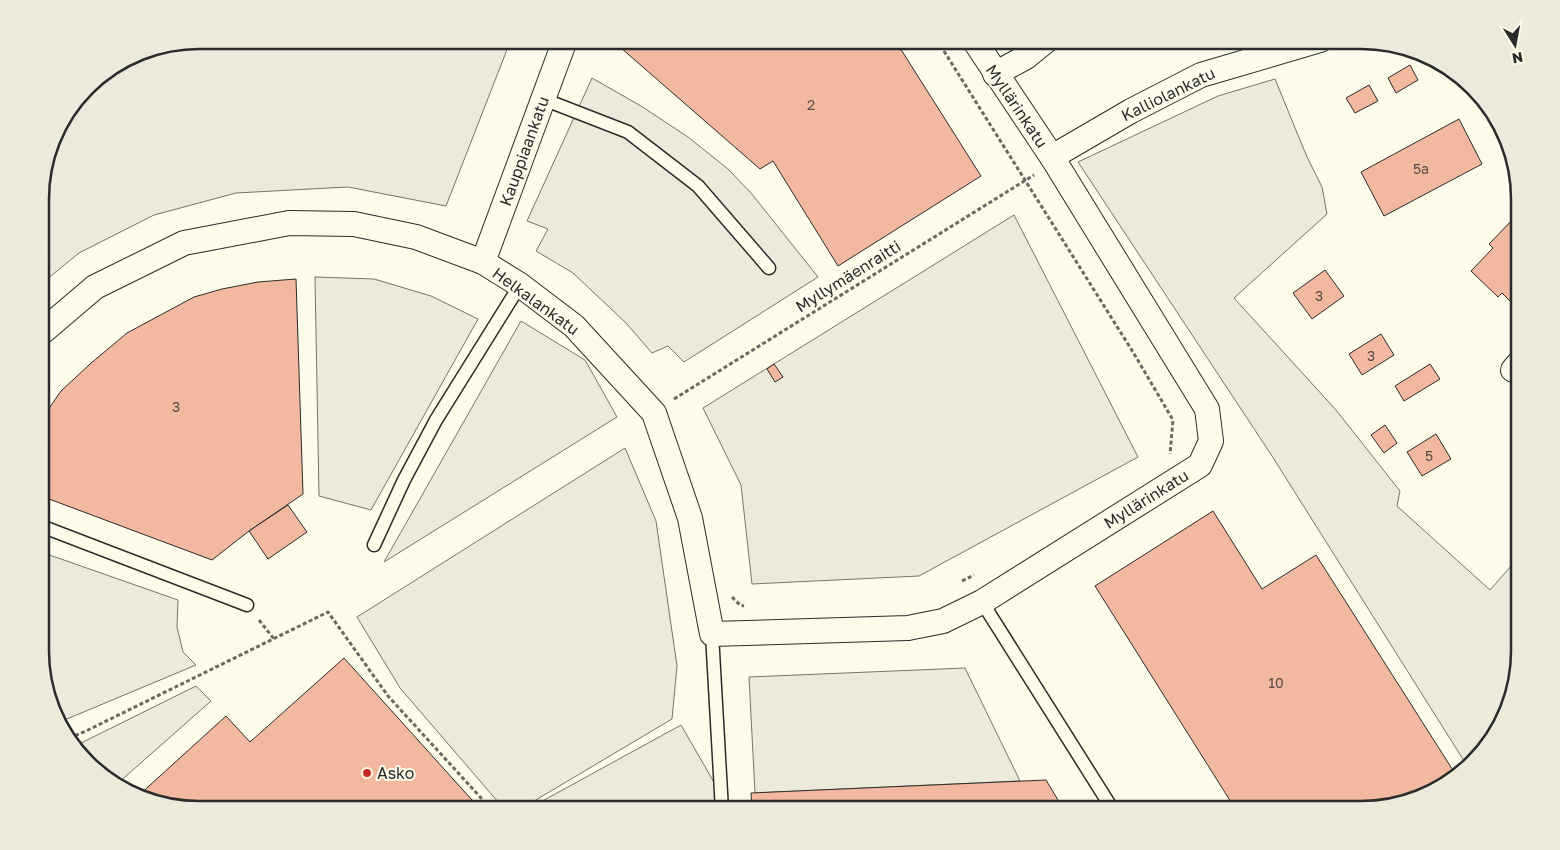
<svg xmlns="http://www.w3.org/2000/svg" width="1560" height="850" font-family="'Golos Text',sans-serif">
	<rect width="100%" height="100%" fill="#fdfbea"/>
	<g fill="#ecebdb" stroke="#74746e">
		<path d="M1275,79L1307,157L1322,187L1327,214L1234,298L1336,410L1400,491L1397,506L1490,590L1520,556V651L1503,721L1466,764L1272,456L1078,162L1218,96Z"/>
		<path d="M1014,215L1138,457L919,576L752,584L741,485L703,408Z"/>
		<path d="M521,321L585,360L617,417L384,562Z"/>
		<path d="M625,448L656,521L677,666L672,719L519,810H505L400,688L357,617Z"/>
		<path d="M196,686L211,701L117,784L73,747Z"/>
	</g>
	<g fill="#eceadb" stroke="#74746e">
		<path d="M199,40H502L510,42L446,206L348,187L236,193L154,215L79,253L41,284L40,189L56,129L94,80L139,52Z"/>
		<path d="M592,78L641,106L688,137L728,169L751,193L818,277L684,362L668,346L652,353L626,323L573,273L536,251L548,229L527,221Z"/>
		<path d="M315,277L374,279L431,296L478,319L371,510L319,496Z"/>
		<path d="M41,552L178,600L177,627L183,652L196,665L62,721L41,672Z"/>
		<path d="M965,668L1020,781L755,793L749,677Z"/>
		<path d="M681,725L730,810H526Z"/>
	</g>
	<g fill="#f2b8a0" stroke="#2b2b2b">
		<path d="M633,40H895L981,176L838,266L773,161L760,169L621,48Z"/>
		<path d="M1410,65L1418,80L1396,93L1388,78Z"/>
		<path d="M1369,85L1378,101L1355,113L1346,98Z"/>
		<path d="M1459,119L1482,164L1384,216L1361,172Z"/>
		<path d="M1514,218L1519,223V310L1502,293L1498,297L1471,271L1493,248L1489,244Z"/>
		<path d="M1325,270L1344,296L1312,319L1293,293Z"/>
		<path d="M296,279L303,494L249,531L212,560L41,496V420L61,391L90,364L127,333L194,297L222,289L258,282Z"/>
		<path d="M1381,334L1394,355L1362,375L1349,354Z"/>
		<path d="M774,364L783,377L775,382L767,369Z"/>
		<path d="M1430,364L1440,379L1404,401L1395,386Z"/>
		<path d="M1385,425L1397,443L1384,453L1371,435Z"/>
		<path d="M1436,434L1451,459L1422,476L1407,452Z"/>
		<path d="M288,505L307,532L268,559L249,531Z"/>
		<path d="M1213,511L1262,589L1316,555L1456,775L1449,783L1371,810H1236L1095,586Z"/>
		<path d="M344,658L481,810H199L138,796L226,716L250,742Z"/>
		<path d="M1046,780L1064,810H752L751,793Z"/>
	</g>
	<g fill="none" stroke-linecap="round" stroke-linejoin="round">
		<g stroke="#2b2b2b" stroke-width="15">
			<g id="service">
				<path d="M543,99L628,132L698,186L769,268"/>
				<path d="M41,526L247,605"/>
				<path d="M374,545L404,480L436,420L520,285"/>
				<path d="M982,602L1113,810"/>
				<path d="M712,634L722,810"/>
			</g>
		</g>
		<g stroke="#2b2b2b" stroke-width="26">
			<g id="minor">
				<path d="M995,74L1026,57L1047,40"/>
				<path d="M1052,157L1131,111L1201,75L1320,40"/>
				<path d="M483,262L565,40"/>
				<path d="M41,333L95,287L184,243L289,223L354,224L416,237L483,262L520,285L574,326L654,413L690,518L712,634L908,628L943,621L982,602L1200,465L1211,441L1207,409L1052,157L974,40"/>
				<path d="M1513,370L1519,363"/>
			</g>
		</g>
		<g stroke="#6a6964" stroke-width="3" stroke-dasharray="4 2.5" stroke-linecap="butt">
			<path d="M937,40L1133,352L1173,420L1170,454"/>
			<path d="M674,399L1034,175"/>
			<path d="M962,581L974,575"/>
			<path d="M732,597L740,605L744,606"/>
			<path d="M259,620L274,639"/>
			<path d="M69,738L86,731L328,612L388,696L492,810"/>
		</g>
		<use href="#service" stroke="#fdfbea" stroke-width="12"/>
		<use href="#minor" stroke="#fdfbea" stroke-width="24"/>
	</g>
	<circle fill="#c62828" stroke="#fdfbea" stroke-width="2" cx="367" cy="773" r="5"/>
	<g text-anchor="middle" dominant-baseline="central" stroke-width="4" stroke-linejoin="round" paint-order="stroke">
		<g font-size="14" fill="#5d4e48">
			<text x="811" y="104">2</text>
			<text x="1421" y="168">5a</text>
			<text x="1319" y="295">3</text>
			<text x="1371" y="355">3</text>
			<text x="176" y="406">3</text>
			<text x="1429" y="455">5</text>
			<text x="1276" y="682">10</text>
		</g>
		<g font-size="16" fill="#2b2b2b" stroke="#fdfbea">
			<text transform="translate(1168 94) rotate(-26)">Kalliolankatu</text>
			<text transform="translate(1017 106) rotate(56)">Myllärinkatu</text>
			<text transform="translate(524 151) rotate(-70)">Kauppiaankatu</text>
			<text transform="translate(848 276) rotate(-32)">Myllymäenraitti</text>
			<text transform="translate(536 301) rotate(36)">Helkalankatu</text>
			<text transform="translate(1146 499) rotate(-32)">Myllärinkatu</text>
		</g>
		<g font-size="16" fill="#2b2b2b" stroke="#fdfbea" text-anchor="start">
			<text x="377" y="773">Asko</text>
		</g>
	</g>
	<path d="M0 0H1560V850H0ZM199 49H1361A150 150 0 0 1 1511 199V651A150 150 0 0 1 1361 801H199A150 150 0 0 1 49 651V199A150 150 0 0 1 199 49Z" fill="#eceadb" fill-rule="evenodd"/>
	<path fill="none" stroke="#2b2b2b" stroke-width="2.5" d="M199 49H1361A150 150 0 0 1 1511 199V651A150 150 0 0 1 1361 801H199A150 150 0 0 1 49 651V199A150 150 0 0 1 199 49Z"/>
	<g transform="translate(1515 45) rotate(169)" stroke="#fdfbea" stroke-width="4" paint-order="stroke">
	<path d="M0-4L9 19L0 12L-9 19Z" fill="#2b2b2b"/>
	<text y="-8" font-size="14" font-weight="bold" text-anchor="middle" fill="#2b2b2b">N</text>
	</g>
</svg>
